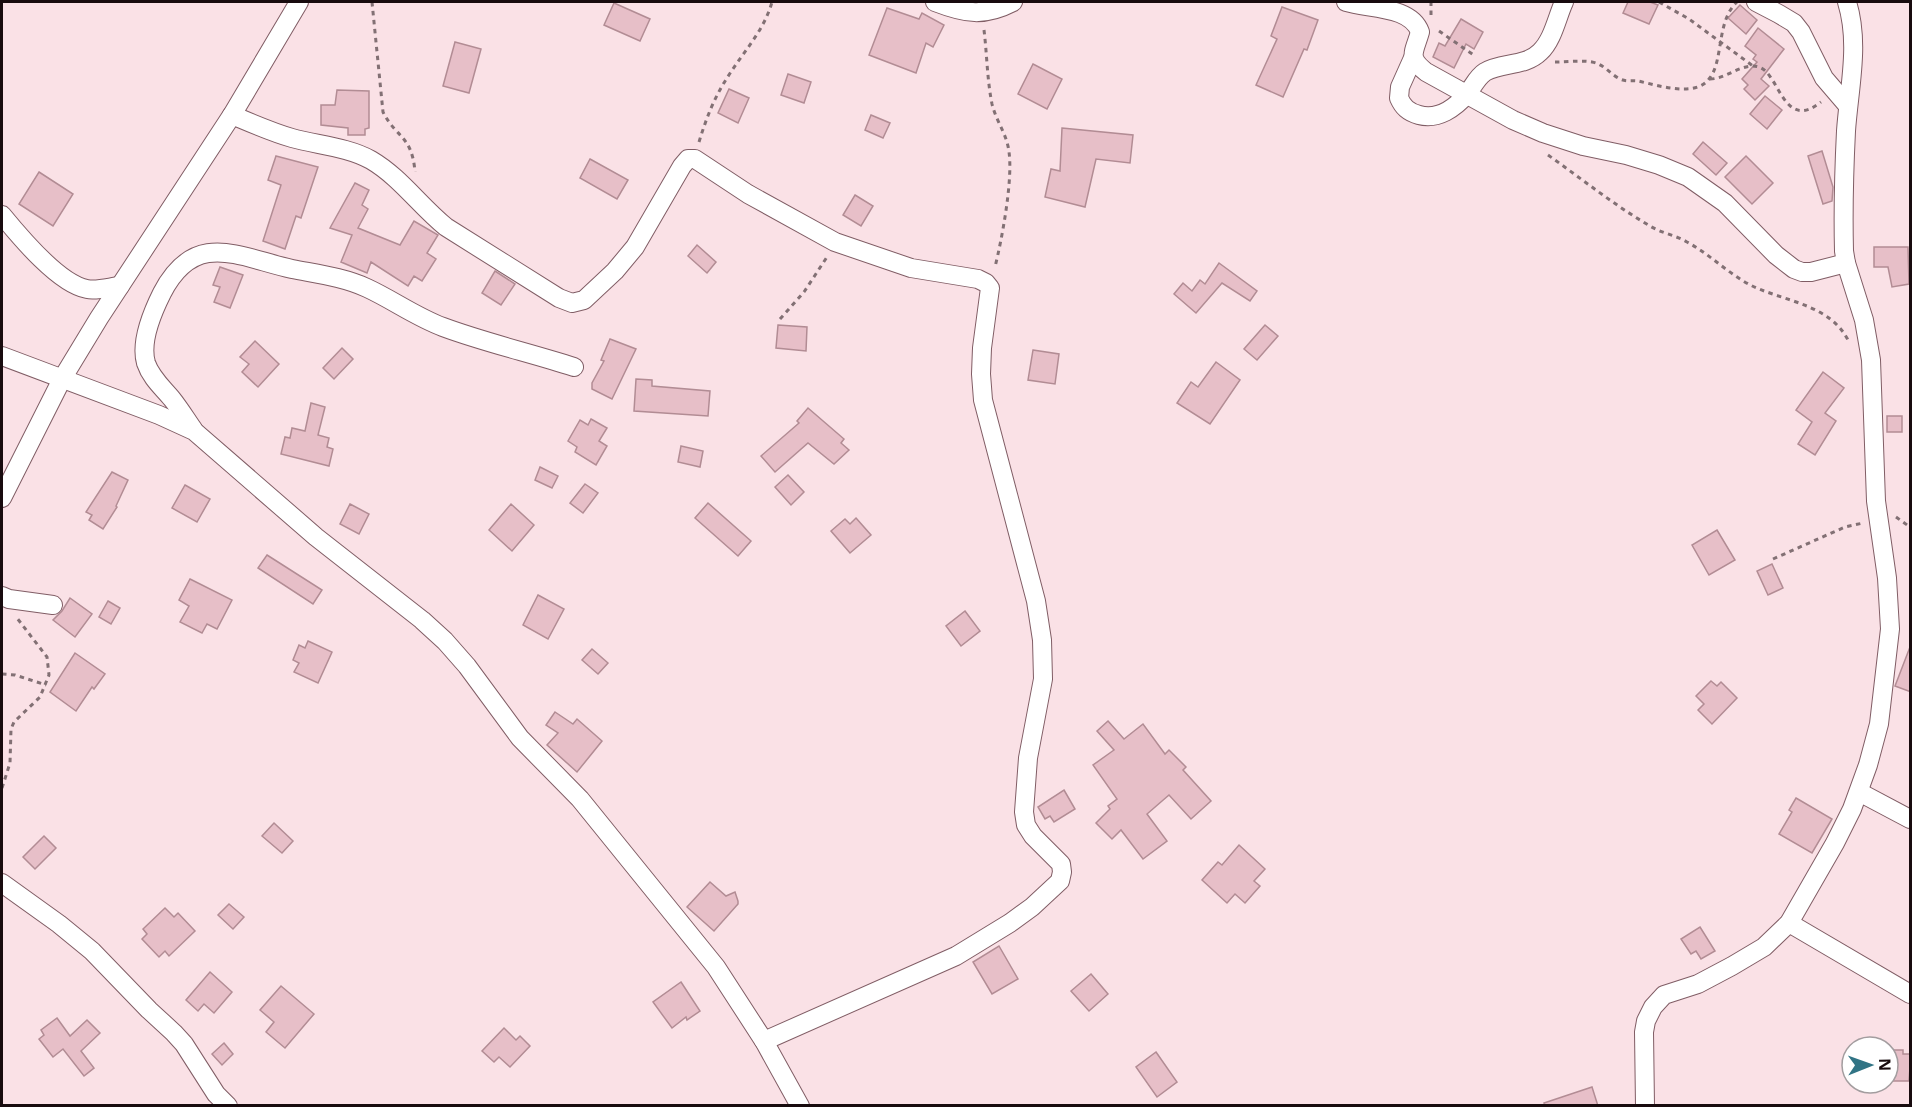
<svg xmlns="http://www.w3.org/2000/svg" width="1912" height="1107" font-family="'Noto Sans',sans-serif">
	<rect width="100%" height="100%" fill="#fae1e6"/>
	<g fill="#e7bfc8" stroke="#b28c94" stroke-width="1.5">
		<path d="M1628,2H1650L1658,5L1649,24L1623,13Z"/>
		<path d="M614,3L650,19L640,41L604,25Z"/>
		<path d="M1740,5L1757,20L1746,34L1728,18Z"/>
		<path d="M1282,7L1318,20L1307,50L1304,49L1283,97L1256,85L1277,39L1271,36Z"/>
		<path d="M887,8L919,19L922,13L944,25L933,47L926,43L916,73L869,55Z"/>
		<path d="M1461,19L1483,32L1474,49L1466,44L1454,68L1433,57L1439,43L1445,46Z"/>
		<path d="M1758,28L1784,49L1761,79L1769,86L1755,100L1744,89L1748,85L1742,79L1757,62L1753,59L1756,55L1745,46Z"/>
		<path d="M455,42L481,49L469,93L443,86Z"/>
		<path d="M1033,64L1062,79L1047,109L1018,94Z"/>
		<path d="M788,74L811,82L804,103L781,95Z"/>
		<path d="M729,89L749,98L738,123L718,113Z"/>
		<path d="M337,90L369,91V128L365,129V135H348V128L321,125V105H335Z"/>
		<path d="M1765,96L1782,110L1767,129L1750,114Z"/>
		<path d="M871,115L890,123L883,138L865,130Z"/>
		<path d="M1062,128L1133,135L1130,163L1096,159L1085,207L1045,197L1051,169L1060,171Z"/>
		<path d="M1703,142L1727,163L1716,175L1693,154Z"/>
		<path d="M1822,151L1833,187L1832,201L1823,204L1808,156Z"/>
		<path d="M276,156L318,167L301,218L296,216L285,249L263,241L281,185L268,180Z"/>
		<path d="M1746,156L1773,183L1752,204L1725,177Z"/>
		<path d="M590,159L628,180L617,199L580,178Z"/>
		<path d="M39,172L73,194L53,226L19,204Z"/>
		<path d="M355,183L369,190L362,205L368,209L358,228L400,245L414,221L438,235L427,253L436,259L422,281L414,276L408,286L371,262L367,273L341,262L352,235L330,228Z"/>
		<path d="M855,195L873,206L861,226L843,215Z"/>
		<path d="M697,245L716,262L707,273L688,256Z"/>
		<path d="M1874,247H1908L1909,284L1892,287L1888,267H1874Z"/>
		<path d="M1219,263L1257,291L1250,301L1222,283L1196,313L1174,294L1183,283L1192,291L1200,280L1205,284Z"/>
		<path d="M220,267L243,275L230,308L214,302L220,287L213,285Z"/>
		<path d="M495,271L515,284L501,305L482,293Z"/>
		<path d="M778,325L807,327L806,351L776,348Z"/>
		<path d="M1265,325L1278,336L1257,360L1244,349Z"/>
		<path d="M610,339L636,349L612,399L592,389V383L604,361L601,360Z"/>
		<path d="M255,341L279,364L258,387L242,372L249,364L240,357Z"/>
		<path d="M342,348L353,359L334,379L323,368Z"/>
		<path d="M1033,350L1059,354L1055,384L1028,380Z"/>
		<path d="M1216,362L1240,380L1210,424L1177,403L1191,382L1198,387Z"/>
		<path d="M1823,372L1844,388L1825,413L1836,421L1815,455L1798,444L1812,422L1796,410Z"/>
		<path d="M636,379L652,380V386L710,391L708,416L634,411Z"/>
		<path d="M311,403L325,407L318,435L329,438L327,447L333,449L329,466L281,454L285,437L290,438L292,428L305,431Z"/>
		<path d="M808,408L844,439L841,443L849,450L834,464L808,443L775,472L761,456L799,423L797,421Z"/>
		<rect x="1887" y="416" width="15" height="16"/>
		<path d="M591,419L607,428L599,441L607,446L596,465L575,452L577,447L568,441L580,420L588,425Z"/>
		<path d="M681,446L703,451L700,467L678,462Z"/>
		<path d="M540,467L558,476L552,488L535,480Z"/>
		<path d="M112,472L128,480L116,506L117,507L103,529L89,520L92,515L86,512Z"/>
		<path d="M788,475L804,492L791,505L775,487Z"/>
		<path d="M585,484L598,493L583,513L570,503Z"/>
		<path d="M185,485L210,499L197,522L172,508Z"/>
		<path d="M708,503L751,541L738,556L695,518Z"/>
		<path d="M350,504L369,514L359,534L340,524Z"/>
		<path d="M511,504L534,525L512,551L489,530Z"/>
		<path d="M856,518L871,535L850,553L831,531L845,519L850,524Z"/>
		<path d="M1717,530L1735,560L1709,575L1692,545Z"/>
		<path d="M267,555L322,590L313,604L258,568Z"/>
		<path d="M1772,564L1783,588L1768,595L1757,571Z"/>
		<path d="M190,579L232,600L217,629L207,624L202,633L180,622L189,606L179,600Z"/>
		<path d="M538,595L564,609L548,639L523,625Z"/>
		<path d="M70,598L92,614L75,637L53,620L62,611Z"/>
		<path d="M108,601L120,608L111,624L99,617Z"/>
		<path d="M965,611L980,631L961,646L946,626Z"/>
		<path d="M308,641L332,652L318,683L294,672L299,663L293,660L299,645L305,648Z"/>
		<path d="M1910,647H1911V692L1895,686Z"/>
		<path d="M592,649L608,663L598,674L582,660Z"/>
		<path d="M75,653L105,674L94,689L92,687L76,711L50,692Z"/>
		<path d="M1711,681L1717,686L1721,682L1737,698L1712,724L1698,710L1704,704L1696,696Z"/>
		<path d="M555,712L573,724L577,719L602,741L577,772L547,745L558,733L546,725Z"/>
		<path d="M1108,721L1124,739L1143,724L1165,754L1169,750L1186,767L1183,770L1211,801L1191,819L1169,795L1147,814L1167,841L1143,859L1121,830L1112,839L1096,823L1110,809L1108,806L1117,799L1093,765L1114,750L1097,731Z"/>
		<path d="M1064,790L1075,809L1054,822L1050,816L1045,819L1038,807Z"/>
		<path d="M1796,798L1832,819L1812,853L1779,834L1792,812L1789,810Z"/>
		<path d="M274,823L293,841L282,853L262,836Z"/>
		<path d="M44,836L56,848L35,869L23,857Z"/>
		<path d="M1239,845L1265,869L1254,881L1260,886L1245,903L1235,894L1227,903L1202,880L1218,862L1222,865Z"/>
		<path d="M710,882L726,896L735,892L738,901V904L714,931L687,907Z"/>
		<path d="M229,904L244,917L233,929L218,915Z"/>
		<path d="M165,908L174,917L178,913L195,931L169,956L165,951L159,957L142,939L147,934L143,929Z"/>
		<path d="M1700,927L1715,951L1701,959L1696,951L1691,954L1681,939Z"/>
		<path d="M999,946L1018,979L992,994L973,962Z"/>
		<path d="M210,972L232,992L214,1013L204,1004L198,1011L186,1000Z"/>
		<path d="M1091,974L1108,994L1089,1011L1071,991Z"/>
		<path d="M681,982L700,1011L687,1020L686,1017L672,1028L653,1002Z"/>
		<path d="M281,986L314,1014L285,1048L266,1032L274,1022L260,1010Z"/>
		<path d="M57,1018L70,1036L87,1020L100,1033L81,1051L94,1068L84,1076L63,1049L53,1057L39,1039L44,1035L41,1030Z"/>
		<path d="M504,1028L516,1040L520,1036L530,1046L510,1067L499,1057L494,1062L482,1051Z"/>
		<path d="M224,1043L233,1054L222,1065L212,1054Z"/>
		<path d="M1888,1050H1903V1054H1911L1909,1081H1888Z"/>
		<path d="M1156,1052L1177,1082L1157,1097L1136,1067Z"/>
		<path d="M1592,1087L1598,1106H1545L1544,1103Z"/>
	</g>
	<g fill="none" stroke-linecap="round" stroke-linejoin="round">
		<g stroke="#805d65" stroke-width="20">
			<g id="minor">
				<path d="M935,2C966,14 984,17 1013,2"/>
				<path d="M1346,2C1369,9 1411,6 1420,32C1414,53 1407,57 1426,72L1513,120L1543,133L1583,146L1626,155L1659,165L1688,177L1725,203L1776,255L1794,269L1802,272H1811L1846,263"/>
				<path d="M1756,2L1779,14L1794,23L1801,32L1824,78L1848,106"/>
				<path d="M1413,58L1400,87L1399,98C1403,107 1408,112 1419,115C1438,120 1455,108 1467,94C1473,87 1477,77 1485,72C1502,62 1525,67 1540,52C1553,40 1557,17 1564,2"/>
				<path d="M232,115C251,123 271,132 292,138C317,145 348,147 371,160C400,177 420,206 446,227L559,298L572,303L584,300L615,271L635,247L682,166L688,159H695L748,194L835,242L911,268L978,279L986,283L990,288L982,348L981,374L983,400L1036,601L1042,640L1043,679L1028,758L1024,812L1026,825L1033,836L1061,864L1062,872L1060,881L1032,907L1010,923L956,956L764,1041"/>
				<path d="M2,215C20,237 59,284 87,289C97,291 110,287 120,286"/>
				<path d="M2,356L159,415L194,431L316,537L422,620L445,641L467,666L520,738L580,799L716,967L764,1041L800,1106"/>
				<path d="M193,429C186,419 180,409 172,399C163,388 151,378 146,363C140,342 153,311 162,293C195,229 238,257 292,269C317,274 343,277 367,288C393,300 416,317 443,327C486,343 531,353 574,367"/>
				<path d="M2,498L62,379L99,318L232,115L299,2"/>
				<path d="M2,596L9,599L53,605"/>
				<path d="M1859,792L1910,819"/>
				<path d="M2,883L59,924L92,951L149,1010L174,1033L184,1044L216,1094L228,1106"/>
				<path d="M1789,923L1910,994"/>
				<path d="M1645,1106L1644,1032L1646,1021L1653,1007L1664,995L1698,984L1732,966L1764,947L1789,923L1835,843L1852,809L1868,765L1879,724L1890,629L1887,578L1876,501L1871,360L1864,320L1846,263L1844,251C1843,211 1844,171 1846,131C1849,88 1860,44 1847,2"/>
			</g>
		</g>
		<g stroke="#827074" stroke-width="3" stroke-dasharray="4.5 4.5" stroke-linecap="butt">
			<path d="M372,2L383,112C396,138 412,135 415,172"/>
			<path d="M1659,2L1689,19L1753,66"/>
			<path d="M1431,15V2"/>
			<path d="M984,30C987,54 987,79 992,104C996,121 1007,134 1009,152C1013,180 1002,239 995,267"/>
			<path d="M1439,31L1475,56"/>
			<path d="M1555,62C1567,62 1580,60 1592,62C1604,64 1610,74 1620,79C1626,82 1632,80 1638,81C1657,85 1695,98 1709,79C1724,61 1716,21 1737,2"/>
			<path d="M1710,79C1727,79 1742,62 1759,67C1780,74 1783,132 1821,102"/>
			<path d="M699,142C706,119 714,98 727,78C743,52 764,31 772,2"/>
			<path d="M1548,155C1582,179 1614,205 1650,226C1661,233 1675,235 1687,242C1713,256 1732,278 1759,289C1791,302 1831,307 1848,340"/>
			<path d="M780,319L804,292L827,257"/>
			<path d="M1896,517L1910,527"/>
			<path d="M1773,559L1845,527L1863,523"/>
			<path d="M2,674L15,675L46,685"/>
			<path d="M2,788L10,763L11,729L14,722L40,697L49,675L47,657L17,618"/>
		</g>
		<use href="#minor" stroke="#fff" stroke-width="18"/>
	</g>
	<rect width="1912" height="1107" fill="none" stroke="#180b0e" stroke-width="6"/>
	<g transform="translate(1870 1065) rotate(89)"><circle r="28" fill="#ffffff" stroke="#a39d9f" stroke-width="1.5"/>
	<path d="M0-4.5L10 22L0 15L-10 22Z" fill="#317485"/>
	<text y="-9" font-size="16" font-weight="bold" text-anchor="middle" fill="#180b0e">N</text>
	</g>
</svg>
